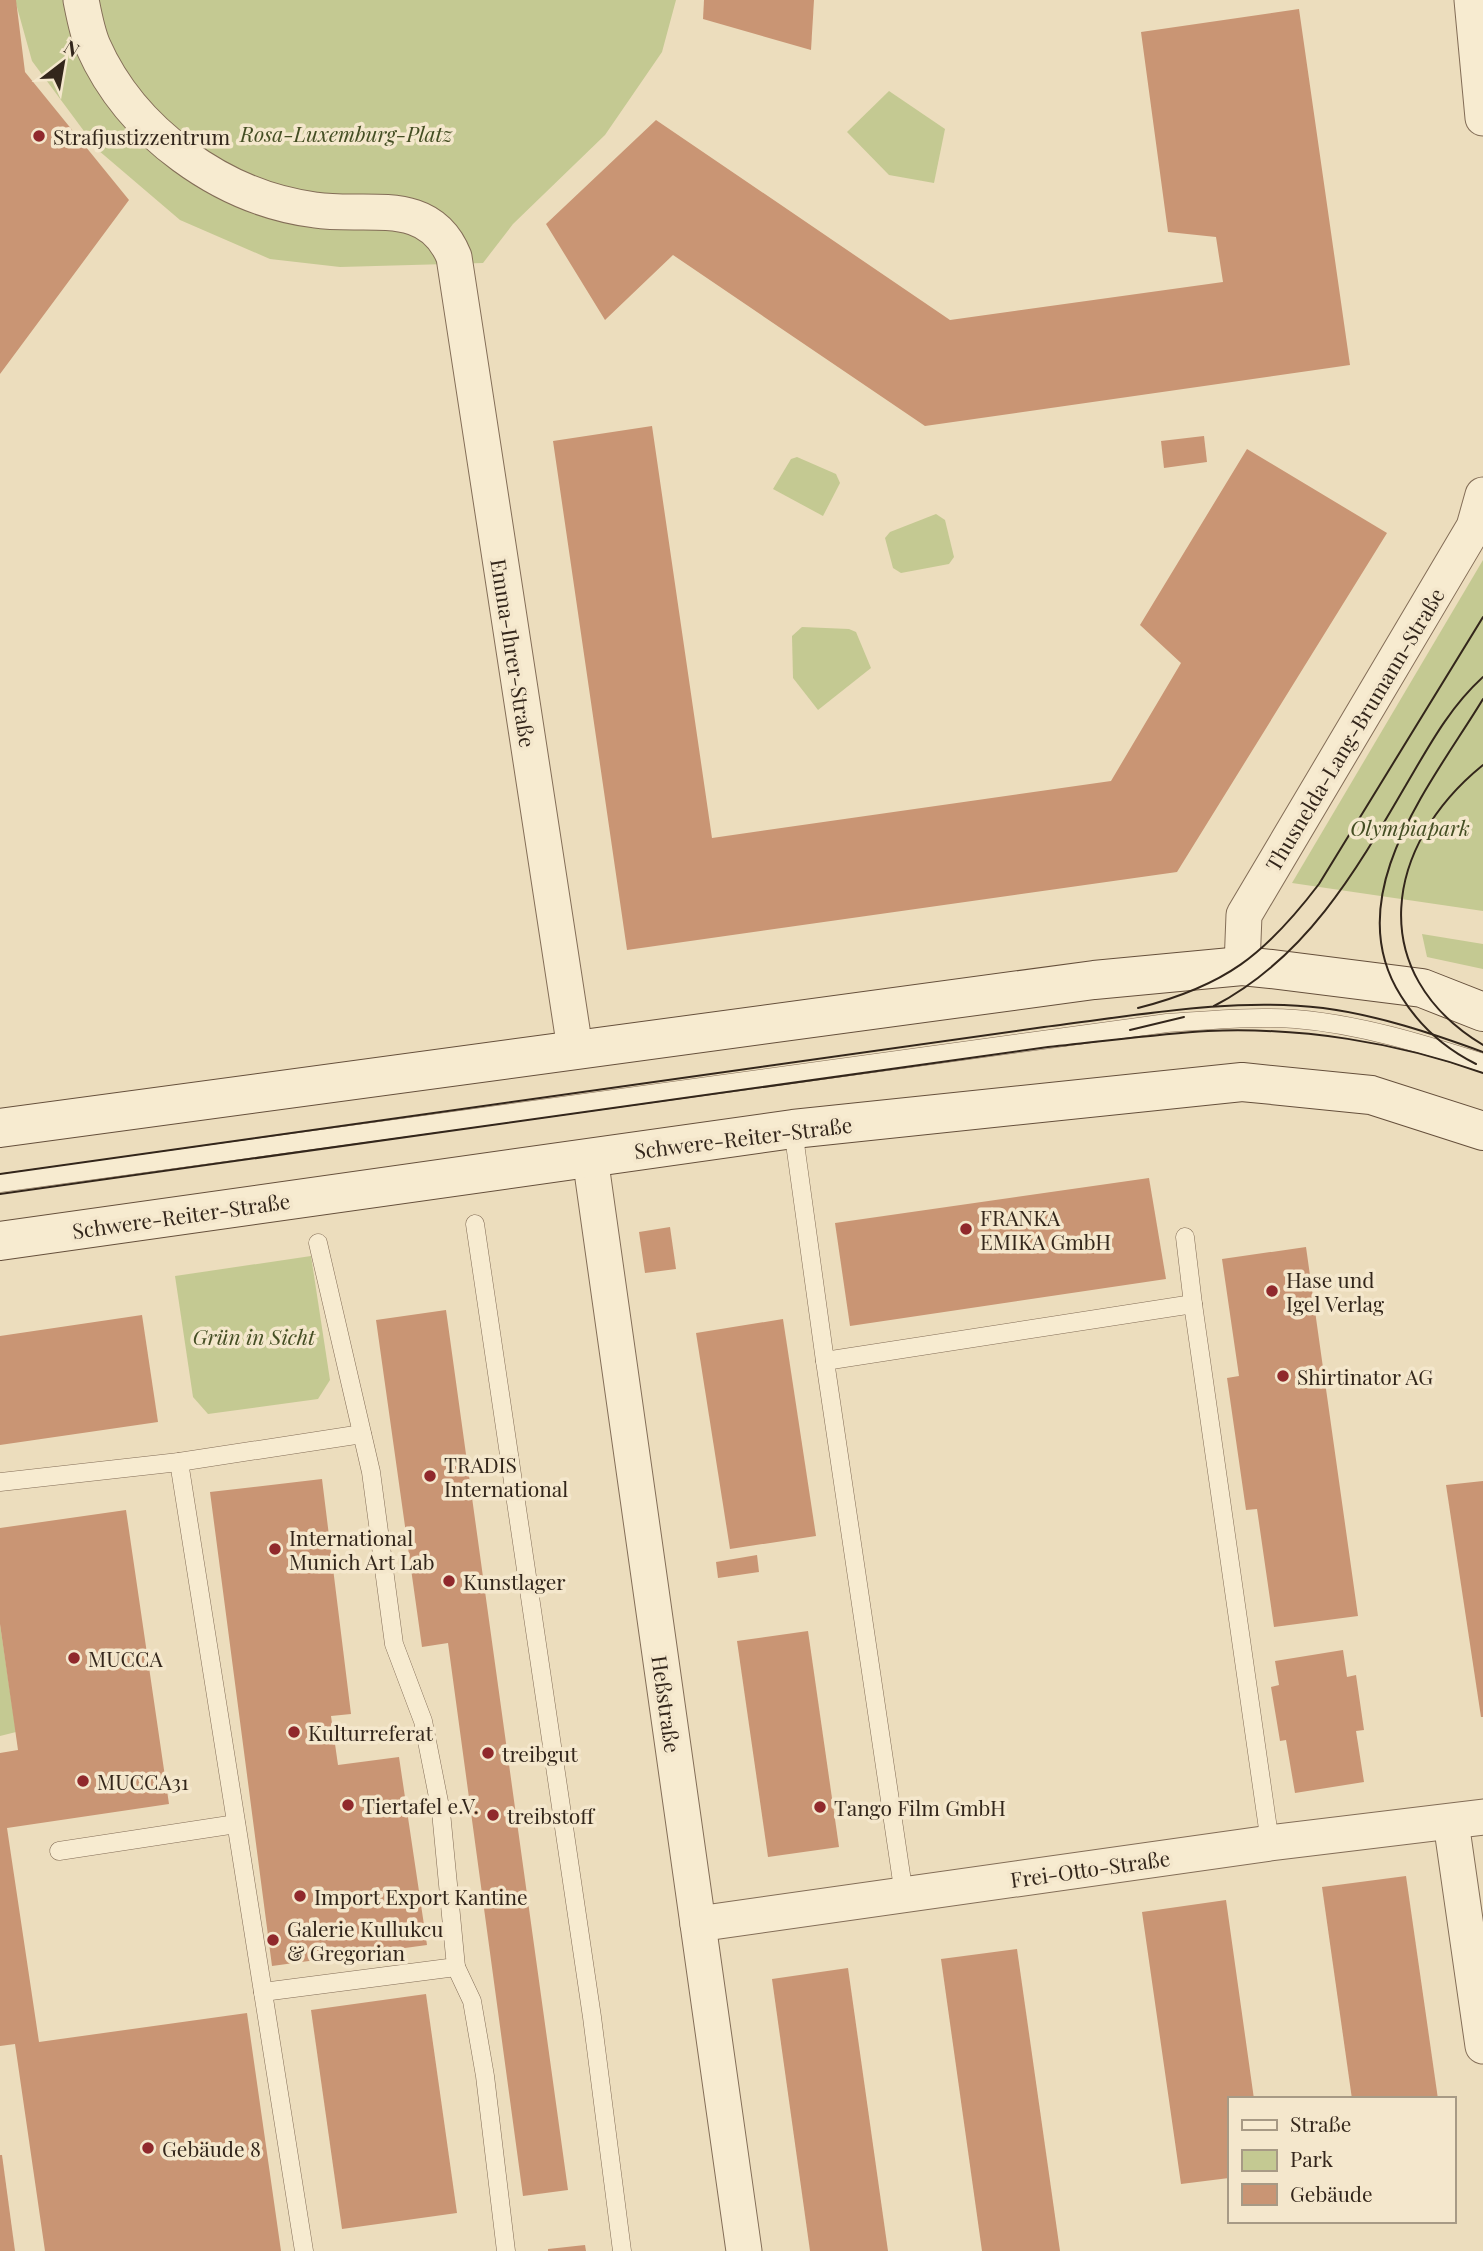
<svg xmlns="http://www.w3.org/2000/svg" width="1483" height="2251" font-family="'Playfair Display',serif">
	<rect width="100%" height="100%" fill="#ecddbd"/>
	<g fill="#c4c992">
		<path d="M15,0H676L662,52L605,135L513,224L483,263L340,267L270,259L180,220L98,150L32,61Z"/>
		<path d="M889,91L945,129L934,183L889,175L847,132Z"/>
		<path d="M797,457L836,474L840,483L823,516L773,489L791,459Z"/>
		<path d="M936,514L945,520L954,557L949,564L901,573L893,568L885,538L890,532Z"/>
		<path d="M1483,560V911L1292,883Z"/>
		<path d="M802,627L849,629L856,632L871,668L818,710L793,678L792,636Z"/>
		<path d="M1422,934L1483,944V969L1427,957Z"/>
		<path d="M311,1256L330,1380L318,1399L208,1414L193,1397L175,1276Z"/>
		<path d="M0,1624L16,1732L0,1736Z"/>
	</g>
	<g fill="#c99574">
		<path d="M0,0H16L25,72L129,200L0,374Z"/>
		<path d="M704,0H814L811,50L703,19Z"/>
		<path d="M1299,9L1350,365L925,426L673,255L605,320L546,224L656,120L950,320L1223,282L1216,237L1168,232L1141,32Z"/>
		<path d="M652,426L712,838L1111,781L1181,663L1140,625L1247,449L1387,533L1177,872L627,950L553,441Z"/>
		<path d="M1204,436L1207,462L1164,468L1161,441Z"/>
		<path d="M1149,1178L1166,1279L850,1326L835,1223Z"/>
		<path d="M670,1227L676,1269L645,1273L639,1232Z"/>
		<path d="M1306,1247L1358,1616L1274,1627L1257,1509L1246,1510L1227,1378L1239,1376L1222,1259Z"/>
		<path d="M446,1310L568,2190L523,2196L448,1643L422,1647L376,1320Z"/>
		<path d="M142,1315L158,1422L0,1445V1336Z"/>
		<path d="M783,1319L816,1536L730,1549L696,1333Z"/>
		<path d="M322,1479L351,1714L331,1716L338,1765L399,1757L427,1945L272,1966L210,1492Z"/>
		<path d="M1483,1481V1717H1481L1446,1485Z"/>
		<path d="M126,1510L169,1804L7,1828L39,2042L247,2013L281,2251H45L15,2044L0,2046V1753L18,1750L0,1624V1528Z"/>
		<path d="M757,1555L759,1572L718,1578L716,1562Z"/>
		<path d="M808,1631L839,1847L768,1857L737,1641Z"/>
		<path d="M1343,1650L1347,1677L1356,1675L1364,1730L1356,1731L1364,1782L1295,1793L1286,1740L1280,1741L1271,1687L1279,1685L1275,1661Z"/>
		<path d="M1406,1876L1438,2099H1352L1322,1887Z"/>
		<path d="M1226,1900L1254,2099H1229V2178L1181,2184L1142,1912Z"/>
		<path d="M1017,1949L1060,2251H982L941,1959Z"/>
		<path d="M848,1968L888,2251H810L772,1979Z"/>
		<path d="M426,1994L457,2213L342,2229L311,2010Z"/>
		<path d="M0,2155H2L15,2251H0Z"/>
		<path d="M585,2245L586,2251H548V2249Z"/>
	</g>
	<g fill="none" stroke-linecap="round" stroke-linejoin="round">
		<g stroke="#836d57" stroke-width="19">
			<g id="service">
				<path d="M793,1129L825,1361"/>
				<path d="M0,1183L1167,1023C1210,1020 1252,1016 1295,1019C1359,1024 1423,1044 1483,1063"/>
				<path d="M475,1224L592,2017L622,2251"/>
				<path d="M1185,1237L1193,1304"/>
				<path d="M179,1462L304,2251"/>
				<path d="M0,1482L179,1462L362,1434"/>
				<path d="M59,1851L236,1824"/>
				<path d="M904,1895L825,1361L1193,1304L1270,1843"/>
				<path d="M456,1967L472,2001L485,2076L506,2251"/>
				<path d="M263,1992L456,1967L441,1812L423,1721L394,1644L371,1472L318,1243"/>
			</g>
		</g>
		<g stroke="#836d57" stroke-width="37">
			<g id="minor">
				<path d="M81,0C84,15 87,32 93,46C131,132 222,198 315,210C367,218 429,195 454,257L575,1049"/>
				<path d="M1472,0L1483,118"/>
				<path d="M1242,966L1244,915L1474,527L1483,495"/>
				<path d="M590,1157L744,2251"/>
				<path d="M1451,1822L1483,2046"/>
				<path d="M698,1924L1270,1843L1483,1817"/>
			</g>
		</g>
		<g stroke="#654f3b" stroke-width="40">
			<g id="secondary">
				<path d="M0,1128L1094,980L1242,966L1271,969L1422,988L1483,1012"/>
				<path d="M0,1241L793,1129L1242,1082L1371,1095L1483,1131"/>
			</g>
		</g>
		<use href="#service" stroke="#f7ebd0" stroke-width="18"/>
		<use href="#minor" stroke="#f7ebd0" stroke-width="35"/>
		<use href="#secondary" stroke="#f7ebd0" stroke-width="38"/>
		<g stroke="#33261b" stroke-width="2">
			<path d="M1483,765C1384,845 1364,973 1483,1045"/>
			<path d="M1214,1006C1306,958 1356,871 1406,785C1429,746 1449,708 1483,677"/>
			<path d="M1138,1008C1225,986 1265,955 1319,884L1483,617"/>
			<path d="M1130,1030L1184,1017"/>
			<path d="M1476,1064C1444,1048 1420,1027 1401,996C1337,896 1432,783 1483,699"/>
			<path d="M0,1174L1044,1027C1135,1016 1231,997 1323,1008C1377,1015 1431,1033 1483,1052"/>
			<path d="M0,1194L1048,1047C1101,1042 1155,1034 1208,1031C1301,1027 1396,1042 1483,1073"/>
		</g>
	</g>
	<g fill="#90292c" stroke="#f4e7cc" stroke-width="2.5">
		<circle cx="39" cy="136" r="7"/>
		<circle cx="966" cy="1229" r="7"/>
		<circle cx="1272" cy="1291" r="7"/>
		<circle cx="1283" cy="1376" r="7"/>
		<circle cx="430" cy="1476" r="7"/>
		<circle cx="275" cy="1549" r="7"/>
		<circle cx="449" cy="1581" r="7"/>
		<circle cx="74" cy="1658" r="7"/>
		<circle cx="294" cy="1732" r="7"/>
		<circle cx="488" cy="1753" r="7"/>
		<circle cx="83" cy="1781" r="7"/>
		<circle cx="348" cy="1805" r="7"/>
		<circle cx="820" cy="1807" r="7"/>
		<circle cx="493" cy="1815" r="7"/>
		<circle cx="300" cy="1896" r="7"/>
		<circle cx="273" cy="1940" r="7"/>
		<circle cx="148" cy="2148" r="7"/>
	</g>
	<g text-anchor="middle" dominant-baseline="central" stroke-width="7" stroke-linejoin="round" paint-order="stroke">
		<g font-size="21" font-style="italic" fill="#444e23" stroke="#f4e7cc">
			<text x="346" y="133">Rosa-Luxemburg-Platz</text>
			<text x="1410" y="827">Olympiapark</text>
			<text x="254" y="1336">Grün in Sicht</text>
		</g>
		<g font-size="21" fill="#33261b" stroke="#f4e7cc" text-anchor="start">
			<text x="53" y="136">Strafjustizzentrum</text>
			<text x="980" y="1217">FRANKA<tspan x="980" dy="24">EMIKA GmbH</tspan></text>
			<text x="1286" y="1279">Hase und<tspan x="1286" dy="24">Igel Verlag</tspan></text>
			<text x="1297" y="1376">Shirtinator AG</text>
			<text x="444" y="1464">TRADIS<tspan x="444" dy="24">International</tspan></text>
			<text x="289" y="1537">International<tspan x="289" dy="24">Munich Art Lab</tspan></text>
			<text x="463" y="1581">Kunstlager</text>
			<text x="88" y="1658">MUCCA</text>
			<text x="308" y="1732">Kulturreferat</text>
			<text x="502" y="1753">treibgut</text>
			<text x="97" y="1781">MUCCA31</text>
			<text x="362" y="1805">Tiertafel e.V.</text>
			<text x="834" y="1807">Tango Film GmbH</text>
			<text x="507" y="1815">treibstoff</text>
			<text x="314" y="1896">Import Export Kantine</text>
			<text x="287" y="1928">Galerie Kullukcu<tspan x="287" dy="24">&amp; Gregorian</tspan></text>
			<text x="162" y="2148">Gebäude 8</text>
		</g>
		<g font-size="21" fill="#33261b" stroke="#f4e7cc">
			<text transform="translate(514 653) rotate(81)">Emma-Ihrer-Straße</text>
			<text transform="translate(1354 729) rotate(-59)">Thusnelda-Lang-Brumann-Straße</text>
			<text transform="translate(743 1137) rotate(-7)">Schwere-Reiter-Straße</text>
			<text transform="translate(181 1215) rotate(-8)">Schwere-Reiter-Straße</text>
			<text transform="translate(667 1704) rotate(82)">Heßstraße</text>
			<text transform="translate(1090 1868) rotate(-8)">Frei-Otto-Straße</text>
		</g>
	</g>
	<rect x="1228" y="2097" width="228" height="126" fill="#f4e7cc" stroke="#a79a85" stroke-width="2"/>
	<rect x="1242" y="2120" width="35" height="10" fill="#f7ebd0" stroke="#a79a85" stroke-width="2"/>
	<text x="1290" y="2132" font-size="21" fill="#33261b">Straße</text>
	<rect x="1242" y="2150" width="35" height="21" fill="#c4c992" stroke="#a79a85" stroke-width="2"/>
	<text x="1290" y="2167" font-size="21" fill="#33261b">Park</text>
	<rect x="1242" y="2184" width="35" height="21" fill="#c99574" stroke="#a79a85" stroke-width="2"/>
	<text x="1290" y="2202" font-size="21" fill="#33261b">Gebäude</text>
	<g transform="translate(63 63) rotate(31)" stroke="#f4e7cc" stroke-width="5" paint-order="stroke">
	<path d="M0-5L12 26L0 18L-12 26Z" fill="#33261b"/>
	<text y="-10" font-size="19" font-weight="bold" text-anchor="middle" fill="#33261b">N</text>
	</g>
</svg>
